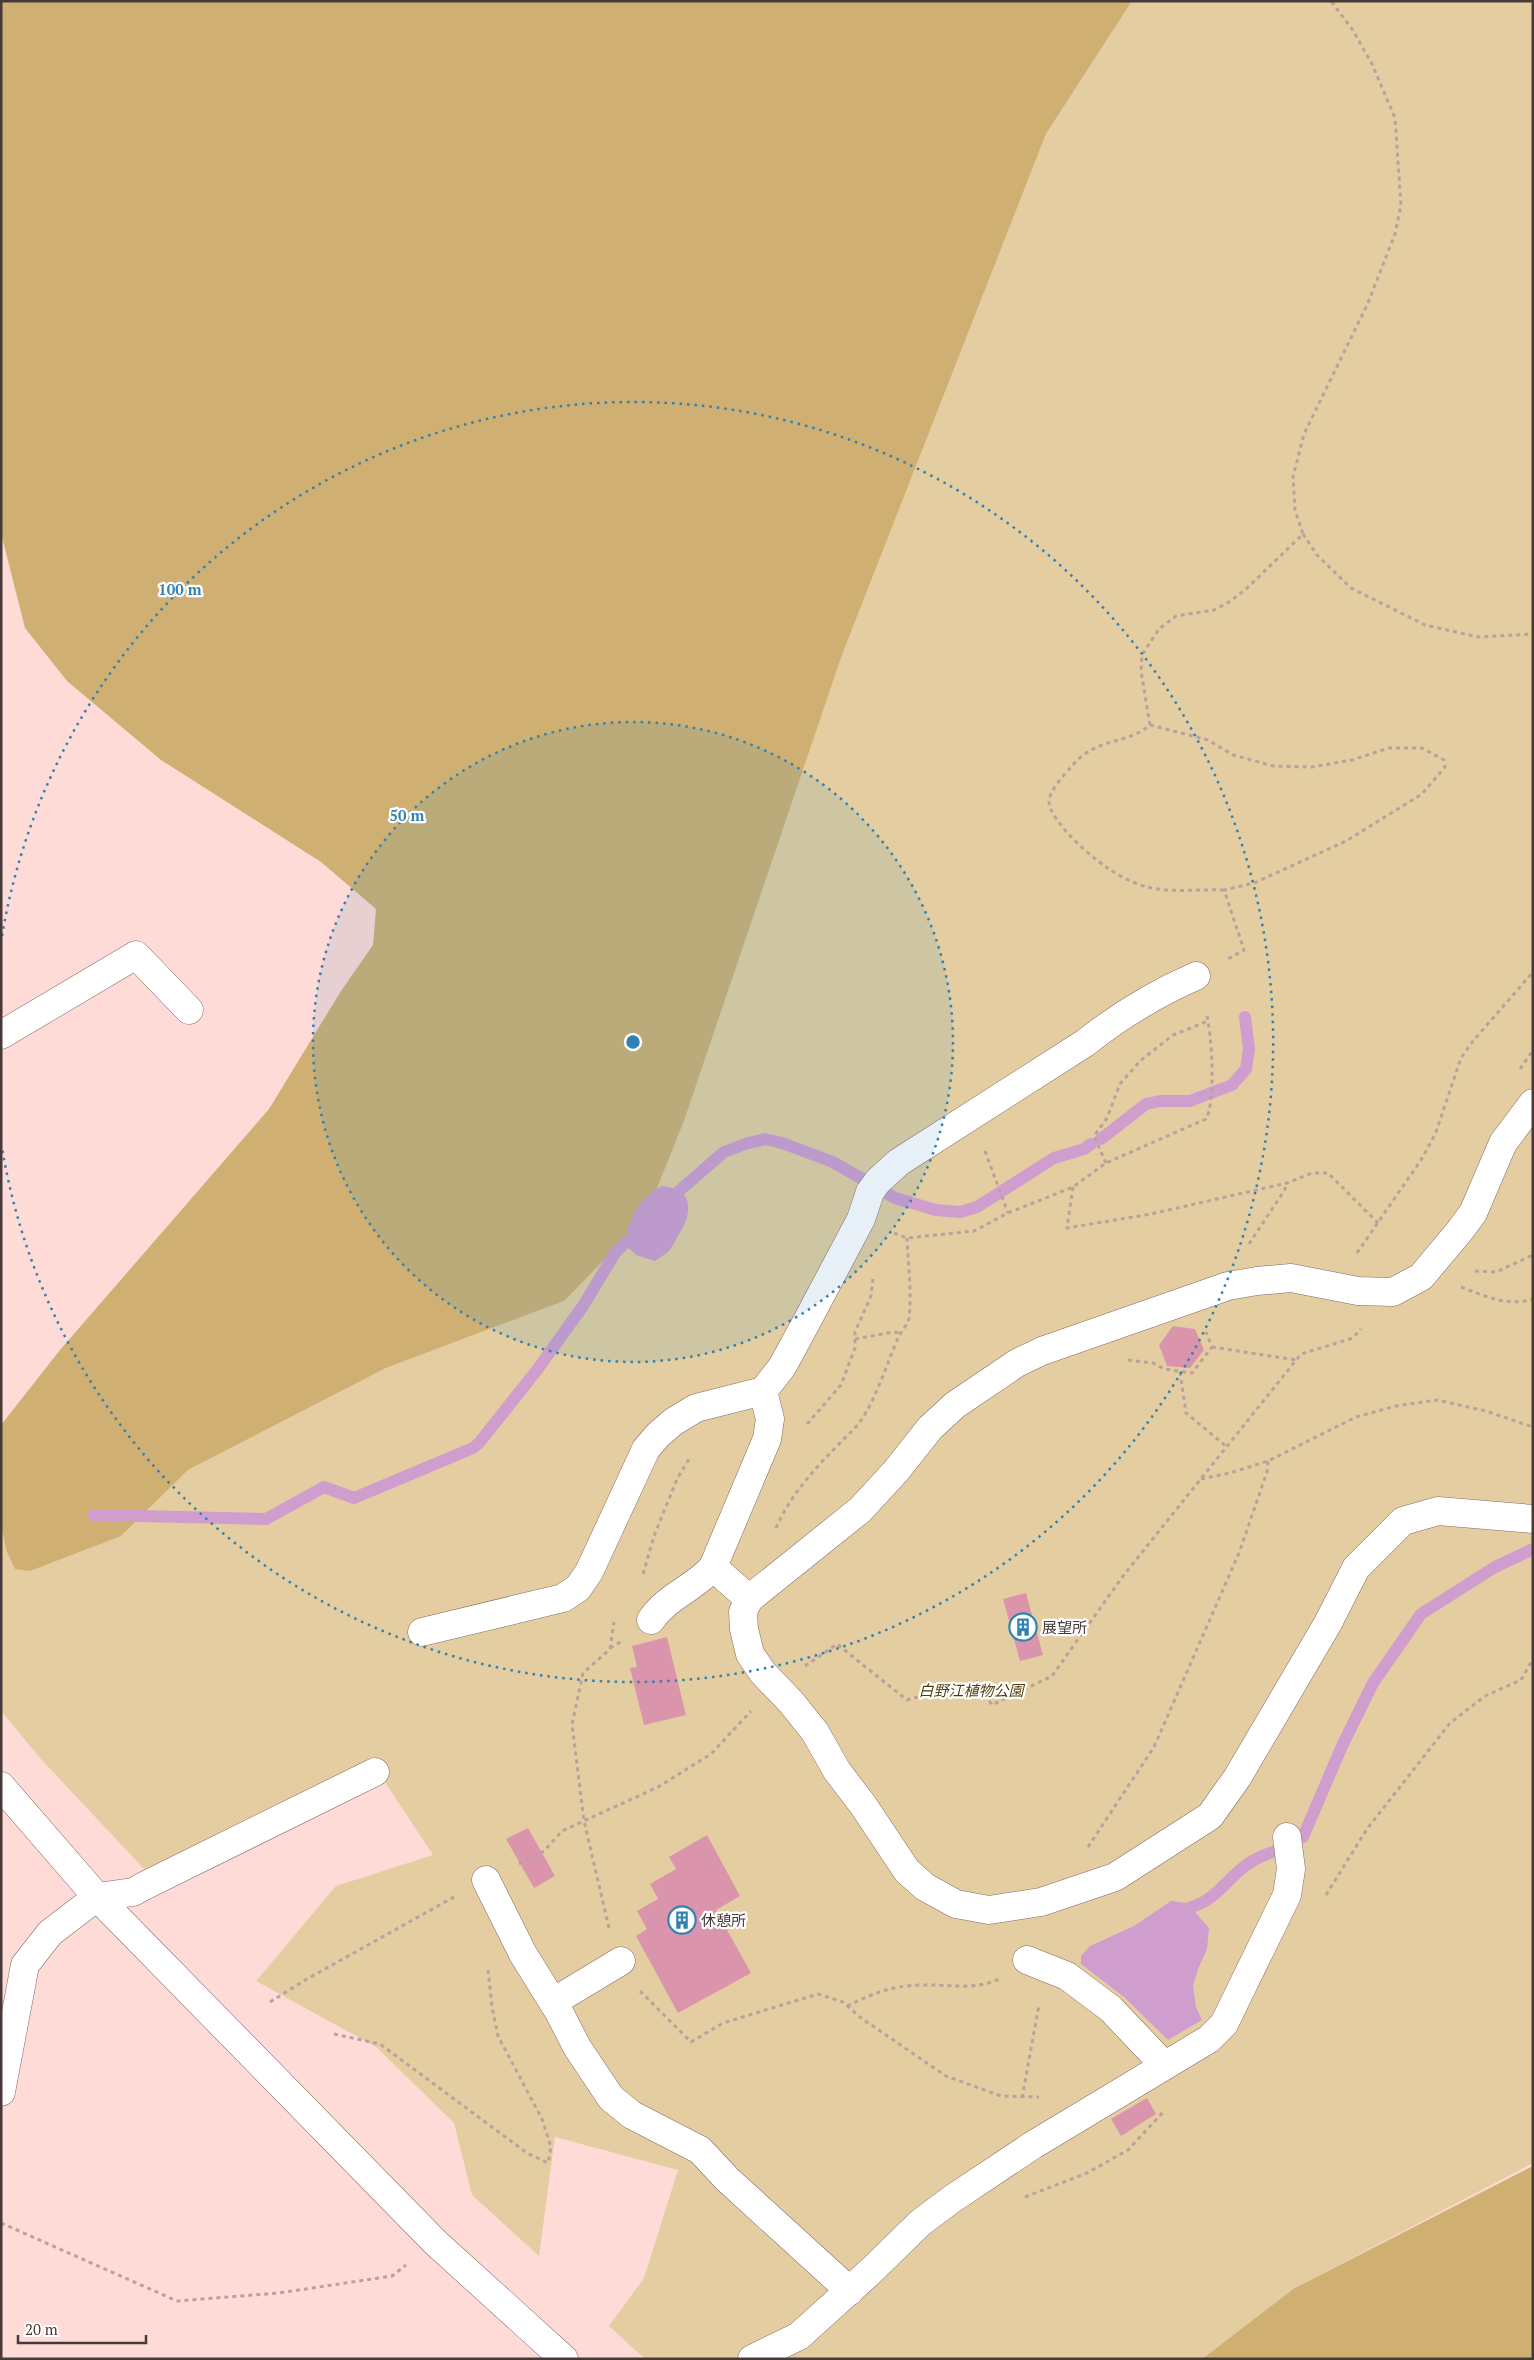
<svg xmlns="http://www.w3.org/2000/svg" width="1534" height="2360" font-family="'PT Serif','Noto Sans JP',serif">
	<rect width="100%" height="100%" fill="#ffdbd7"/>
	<path fill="#e4cea1" d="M1132,1H1533V2163L1293,2289L1202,2359H645L609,2326L644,2278L678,2170L555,2137L539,2256L472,2195L454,2123L376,2047L256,1981L336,1886L433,1855L369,1758L352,1771L145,1870L39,1757L1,1711V1461L121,1536L188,1470L386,1368L564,1301L685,1118L842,655L1046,134Z"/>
	<g fill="#cfb072">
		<path d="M1,1H1132L1046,134L842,655L685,1118L645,1218L564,1301L386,1368L188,1470L121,1536L30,1571L15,1569L7,1552L1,1525V1425L60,1350L269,1109L341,991L373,945L376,909L321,862L161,760L67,681L25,628L1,533Z"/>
		<path d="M1533,2166V2359H1202L1293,2289Z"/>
	</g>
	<g fill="#d09ece">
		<path d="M662,1186C695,1189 693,1213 678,1236C675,1241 672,1248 668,1252C664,1255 659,1258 655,1261L636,1255L624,1244C629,1220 639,1197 662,1186Z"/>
		<path d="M1171,1901L1187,1903L1209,1928L1207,1949L1198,1969L1193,1986L1196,2007L1202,2020L1168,2040L1124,1997L1081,1964V1956L1090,1946L1134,1926Z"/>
	</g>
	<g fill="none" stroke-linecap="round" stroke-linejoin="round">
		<g stroke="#d09ece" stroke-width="12">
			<path d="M1101,1139L1146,1104L1160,1101H1190L1232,1085L1246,1069L1249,1049L1245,1017"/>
			<path d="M679,1191L724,1152L745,1144L765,1139L782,1143L833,1162L895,1198L936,1210L960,1212L977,1207L1054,1158L1084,1149L1091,1144"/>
			<path d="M94,1515L266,1519L324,1487L354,1498L473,1448L479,1443L537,1370L583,1306L615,1253L624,1244"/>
			<path d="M1298,1838L1303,1837L1342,1746L1373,1683L1421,1614L1495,1567L1533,1549"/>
			<path d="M1191,1907C1216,1901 1229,1875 1251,1862C1258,1857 1268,1854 1276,1851"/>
		</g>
	</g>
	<g fill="#da95ad">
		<path d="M1173,1326L1195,1329L1204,1350L1190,1368L1167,1366L1159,1345Z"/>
		<path d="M1026,1593L1043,1655L1020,1661L1003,1599Z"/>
		<path d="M667,1637L686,1715L644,1725L630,1668L637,1667L632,1646Z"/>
		<path d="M528,1828L555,1876L534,1888L506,1839Z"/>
		<path d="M707,1835L740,1896L716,1910L751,1973L678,2013L636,1936L647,1929L637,1911L658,1899L650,1884L676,1869L669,1857Z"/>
		<path d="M1147,2098L1156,2114L1121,2136L1111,2119Z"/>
	</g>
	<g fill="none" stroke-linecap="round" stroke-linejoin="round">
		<g stroke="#876865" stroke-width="29">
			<g id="minor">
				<path d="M1,1035L136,955L189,1010"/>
				<path d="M1533,1103L1503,1143L1473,1213L1458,1233L1421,1277L1393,1292L1358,1291L1291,1278L1257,1281L1228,1286L1042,1351L1017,1363L955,1405L930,1428L896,1471L860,1510L749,1599L743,1612L744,1629L750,1654L763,1673L791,1702L815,1732L837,1771L863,1805L907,1871L925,1887L956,1904L989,1910L1041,1902L1115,1877L1210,1816L1237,1778L1328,1623L1356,1568L1403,1521L1438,1511L1533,1519"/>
				<path d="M749,1599L713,1567L767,1439L770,1419L763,1391"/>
				<path d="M651,1620C667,1596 695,1588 713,1567"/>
				<path d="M422,1632L563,1598L578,1588L589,1572L646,1449L658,1435L673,1422L696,1408L763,1391L782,1367L807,1321L861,1219L870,1192L878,1181L899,1162L1085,1043C1119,1016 1157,993 1196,976"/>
				<path d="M1,1786L97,1897L436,2243L564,2359"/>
				<path d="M486,1880L523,1954L559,2012L577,2047L611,2098L632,2115L700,2150L727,2179L850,2291"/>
				<path d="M1027,1960L1067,1976L1111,2009L1164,2065"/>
				<path d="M553,2002L621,1961"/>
				<path d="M1,2092L25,1965L50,1933L97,1897L133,1892L144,1886L375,1772"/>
				<path d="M752,2359L799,2336L872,2270L920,2223L952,2199L1033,2145L1209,2039L1224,2024L1287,1895L1291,1869L1287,1837"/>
			</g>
		</g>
		<g stroke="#bca09d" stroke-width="3" stroke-dasharray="4 4" stroke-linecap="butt">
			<path d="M1303,534L1317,555L1351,588L1425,625L1478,637L1533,634"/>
			<path d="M1150,725L1141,671L1142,655L1159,629L1176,616L1214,610L1229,602L1245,590L1303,534L1295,510L1293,477L1304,434L1368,303L1395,234L1401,205L1395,118L1372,64L1352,29L1331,1"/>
			<path d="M1224,890C1199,889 1171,893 1147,887C1135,884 1117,875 1106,867C1091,857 1050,821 1049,802C1049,791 1064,775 1071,767C1098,735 1123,747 1150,725L1208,740L1233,755L1273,766L1312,767L1352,760L1389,748H1422L1444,760L1445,767L1422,794L1346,841L1254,883L1224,890L1244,950L1228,959"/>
			<path d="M1520,1069L1533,1050"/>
			<path d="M985,1151L1008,1213"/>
			<path d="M1106,1163L1094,1136L1107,1118L1120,1084L1140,1061L1173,1035L1208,1021"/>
			<path d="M1073,1187L1067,1228L1151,1214L1287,1183L1312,1173H1328L1378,1223"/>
			<path d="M894,1233L907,1238L974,1231L1008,1213L1073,1187L1106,1163L1206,1119C1216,1101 1212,1033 1206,1012"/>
			<path d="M1249,1244L1284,1191L1287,1184"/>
			<path d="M1357,1253L1423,1157L1436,1132L1461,1058L1473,1041L1533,972"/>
			<path d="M1475,1271L1496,1272L1533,1255"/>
			<path d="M1461,1287C1485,1296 1507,1307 1533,1299"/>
			<path d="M855,1339L893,1332L900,1333"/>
			<path d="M1212,1347L1296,1360"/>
			<path d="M1128,1360L1153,1363L1164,1369L1192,1373L1212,1347L1206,1332"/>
			<path d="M1180,1372L1186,1413L1227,1447"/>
			<path d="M807,1424L841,1385L855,1348V1332L871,1296L873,1277"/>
			<path d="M1201,1479L1230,1473L1268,1461L1356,1417L1396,1406L1437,1400L1486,1411L1533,1427"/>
			<path d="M776,1528C793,1489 824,1459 853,1430C872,1412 887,1363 898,1338C901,1331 908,1325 909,1318C912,1292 908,1265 907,1238"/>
			<path d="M643,1574L654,1536L677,1479L689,1459"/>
			<path d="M610,1648L622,1641"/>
			<path d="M805,1666L837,1644L907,1700L976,1681L992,1705L1052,1676L1123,1576L1301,1354L1353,1338L1361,1329"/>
			<path d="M1088,1847L1154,1747L1239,1553L1267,1472L1268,1461"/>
			<path d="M519,1864L544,1851L562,1831L658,1787L711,1754L751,1711"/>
			<path d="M1326,1895L1367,1829L1450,1723L1485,1696L1521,1680L1533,1659"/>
			<path d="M609,1928L584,1821L572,1724L583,1673L610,1649L614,1622"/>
			<path d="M640,1991L691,2042L723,2023L818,1994L843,2002L861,2018L946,2076L1001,2096L1039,2097"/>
			<path d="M270,2002L307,1979L454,1897"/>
			<path d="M847,2006C875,1993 889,1986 921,1985C948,1984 974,1991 999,1979"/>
			<path d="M334,2034L380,2044L527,2153L548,2163L551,2147L542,2119L498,2036L492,2007L488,1969"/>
			<path d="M1022,2098L1039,2005"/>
			<path d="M1025,2197L1087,2173L1128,2150L1164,2111"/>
			<path d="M1,2223L177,2301L279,2293L392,2276L406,2265"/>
		</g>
		<use href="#minor" stroke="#fff" stroke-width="28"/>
	</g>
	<circle cx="633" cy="1042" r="320" fill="#3181b2" fill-opacity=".12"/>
	<g fill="none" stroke="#3181b2" stroke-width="2.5" stroke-dasharray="2.5 5">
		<circle cx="633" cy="1042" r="320"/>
		<path d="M2 936A640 640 0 1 1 2 1148"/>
	</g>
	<defs>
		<g id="building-ring" transform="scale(1.4375)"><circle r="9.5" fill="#fff" stroke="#3181b2" stroke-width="1.5"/><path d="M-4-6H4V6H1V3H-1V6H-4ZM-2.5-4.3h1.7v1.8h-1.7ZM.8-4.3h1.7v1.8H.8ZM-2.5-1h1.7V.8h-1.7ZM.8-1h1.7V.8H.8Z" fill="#3181b2"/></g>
	</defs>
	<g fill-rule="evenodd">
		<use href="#building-ring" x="1023" y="1627"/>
		<use href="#building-ring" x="682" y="1920"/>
	</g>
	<g text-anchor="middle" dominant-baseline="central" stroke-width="4.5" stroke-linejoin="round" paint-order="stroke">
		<g font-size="15" fill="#473937" stroke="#fff" text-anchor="start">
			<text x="1042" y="1627">展望所</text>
			<text x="701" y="1920">休憩所</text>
		</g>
		<g font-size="15" font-style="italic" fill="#533e0a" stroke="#fff">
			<text x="971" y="1690">白野江植物公園</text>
		</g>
	</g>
	<circle cx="633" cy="1042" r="8" fill="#3181b2" stroke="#fff" stroke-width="2.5"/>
	<g font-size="15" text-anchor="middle" font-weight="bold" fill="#3181b2" stroke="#fff" stroke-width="4.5" stroke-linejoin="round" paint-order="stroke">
		<text x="180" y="595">100 m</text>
		<text x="407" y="821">50 m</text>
	</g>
	<rect width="1534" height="2360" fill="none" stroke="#473937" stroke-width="5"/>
	<path d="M18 2335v8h128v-8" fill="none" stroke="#473937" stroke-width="2.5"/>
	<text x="25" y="2335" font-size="15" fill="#473937" stroke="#ffffff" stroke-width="4" paint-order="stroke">20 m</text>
</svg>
